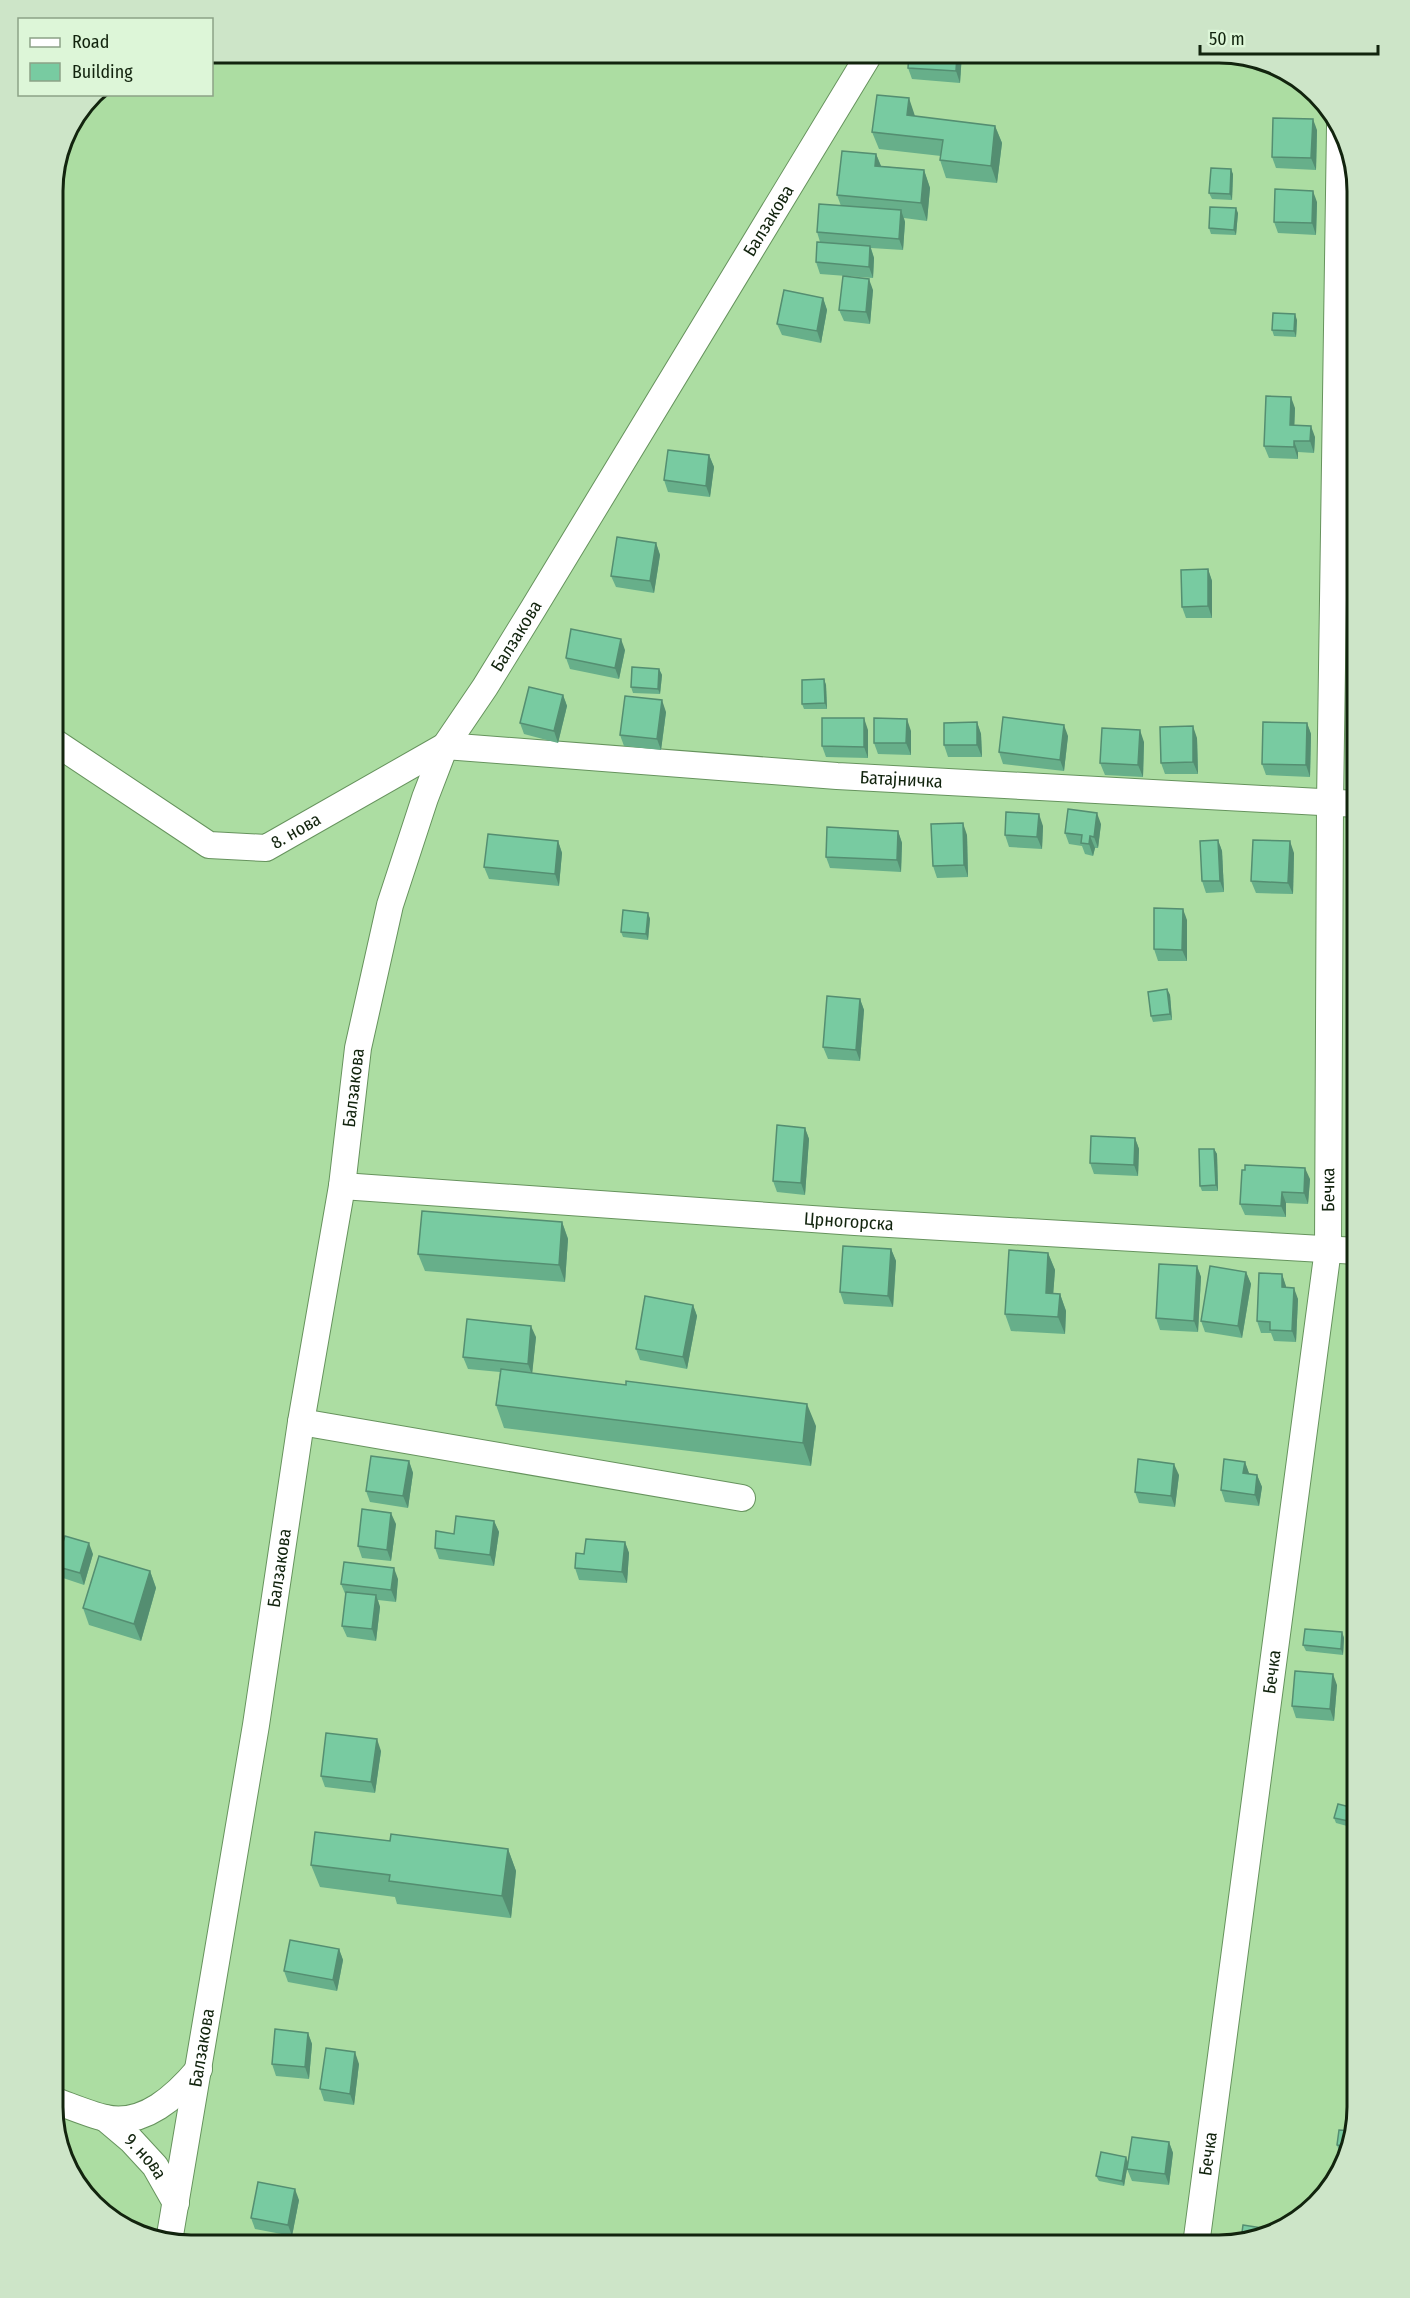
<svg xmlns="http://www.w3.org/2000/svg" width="1410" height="2298" font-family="'Fira Sans Condensed',sans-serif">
	<rect width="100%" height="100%" fill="#acdda2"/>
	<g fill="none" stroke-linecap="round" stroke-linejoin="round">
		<g stroke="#66935d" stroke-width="28">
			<g id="minor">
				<path id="s1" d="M53,741L209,845L266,848L445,746L837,776L1357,804"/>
				<path id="s2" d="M342,1186L855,1222L1357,1251"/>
				<path d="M301,1422L742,1498"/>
				<path d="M53,2100C70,2106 88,2114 105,2118C144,2127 177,2095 199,2069"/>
				<path id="s3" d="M105,2118L131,2140L155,2166L176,2203"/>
				<path id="s4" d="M169,2241L256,1725L301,1422L342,1186L358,1048L390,905L425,798L445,746L485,687L533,609L870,53"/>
				<path id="s5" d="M1196,2245L1328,1249L1330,803L1340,126"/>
			</g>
		</g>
		<use href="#minor" stroke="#fff" stroke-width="26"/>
	</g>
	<g fill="#67af8a">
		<path d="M962,53L960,83L912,79L908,68Z"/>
		<path d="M915,116L995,126L1002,143L997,183L946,178L940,160L941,156L879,149L872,132Z"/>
		<path d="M1317,130L1316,170L1276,168L1272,157Z"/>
		<path d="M876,154L881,166L924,170L930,188L927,221L904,218L905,222L903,250L871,248L874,258L873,278L820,274L816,262L820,242L817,232L841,206L837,195Z"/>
		<path d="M1233,174L1232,200L1212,199L1209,193Z"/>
		<path d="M1317,202L1316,235L1278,233L1274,222Z"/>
		<path d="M1238,213L1236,235L1211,234L1209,228Z"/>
		<path d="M873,290L870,324L844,321L839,310Z"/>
		<path d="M823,298L827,310L821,343L782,335L777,324Z"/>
		<path d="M1297,320L1296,337L1274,336L1272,330Z"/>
		<path d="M1295,408L1294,425L1315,437L1314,453L1298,452V459L1269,458L1264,446Z"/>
		<path d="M709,455L714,467L710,497L668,492L664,480Z"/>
		<path d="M656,543L660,555L654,593L616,587L611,576Z"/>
		<path d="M1208,569L1212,581V618H1186L1182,607Z"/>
		<path d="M625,650L619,679L570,669L566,658Z"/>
		<path d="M659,669L662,675L660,694L633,693L631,687Z"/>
		<path d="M824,679L826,685L827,709H804L802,704Z"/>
		<path d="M563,695L567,706L558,743L524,734L520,723Z"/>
		<path d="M666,712L661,750L624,746L620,735Z"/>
		<path d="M977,722L981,734L982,757H948L944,745Z"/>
		<path d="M1307,723L1311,734L1310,777L1266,775L1262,764Z"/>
		<path d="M868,730V758L826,757L822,746Z"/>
		<path d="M911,731V755L878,754L874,743Z"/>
		<path d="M1068,736L1064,771L1003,764L999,752Z"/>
		<path d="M1197,738L1198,774H1165L1161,763Z"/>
		<path d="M1144,742L1143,777L1105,775L1100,763Z"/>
		<path d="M1101,824L1098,848H1095L1093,856L1085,854L1082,846L1069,844L1065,833Z"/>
		<path d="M1043,826L1042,849L1009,847L1005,835Z"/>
		<path d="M898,831L902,843L901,872L830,868L826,857Z"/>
		<path d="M967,835L968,877L937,878L933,866Z"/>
		<path d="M1218,840L1222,851L1224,892L1206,893L1202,881Z"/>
		<path d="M558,841L562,853L559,886L489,879L484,867Z"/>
		<path d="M1294,853L1293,894L1256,893L1251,881Z"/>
		<path d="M648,913L650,919L648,940L623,937L621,932Z"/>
		<path d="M1187,920V961H1158L1154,949Z"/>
		<path d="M1167,989L1170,995L1172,1020L1153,1022L1151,1016Z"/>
		<path d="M860,999L864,1010L860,1061L828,1059L823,1047Z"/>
		<path d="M805,1128L809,1139L805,1195L777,1192L773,1181Z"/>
		<path d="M1135,1138L1139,1149L1138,1176L1094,1174L1090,1163Z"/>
		<path d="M1214,1149L1217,1154L1218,1191H1202L1200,1186Z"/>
		<path d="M1310,1179L1308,1204L1286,1203V1217L1245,1215L1240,1204Z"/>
		<path d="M562,1222L568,1239L565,1282L425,1271L418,1254Z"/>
		<path d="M891,1249L896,1261L893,1307L844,1304L840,1292Z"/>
		<path d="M1048,1253L1055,1270L1053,1294H1060L1066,1311L1065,1334L1011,1331L1005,1314Z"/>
		<path d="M1197,1266L1201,1277L1198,1332L1160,1330L1156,1318Z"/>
		<path d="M1246,1272L1251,1284L1242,1338L1205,1332L1201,1321Z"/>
		<path d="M1282,1274L1286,1288L1298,1299L1296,1342L1274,1341L1271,1333H1261L1257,1321Z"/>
		<path d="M1358,1296V1349L1353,1348L1349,1337Z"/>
		<path d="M693,1305L697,1316L687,1369L640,1360L636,1349Z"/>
		<path d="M536,1337L532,1373L816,1426L811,1466L504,1428L496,1405L500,1372L468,1369L463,1357Z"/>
		<path d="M409,1461L413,1473L408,1508L370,1502L366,1491Z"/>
		<path d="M1245,1462L1249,1474L1257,1475L1262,1487L1259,1506L1225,1502L1221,1490Z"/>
		<path d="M1179,1475L1175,1507L1139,1503L1135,1492Z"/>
		<path d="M494,1521L499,1532L494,1566L439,1559L435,1548L454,1534Z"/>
		<path d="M396,1524L391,1561L362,1558L358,1546Z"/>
		<path d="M625,1542L629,1553L627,1583L579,1580L575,1568L584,1554Z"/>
		<path d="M93,1554L84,1585L60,1577L55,1566Z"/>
		<path d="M150,1571L156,1588L141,1641L89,1625L83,1608Z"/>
		<path d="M398,1579L396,1602L378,1600L380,1607L376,1641L347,1637L342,1626L346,1596L341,1584Z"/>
		<path d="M1342,1632L1344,1638L1343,1655L1306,1651L1303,1645Z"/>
		<path d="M1337,1685L1334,1721L1296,1718L1292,1706Z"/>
		<path d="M381,1751L375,1793L325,1787L321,1776Z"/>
		<path d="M1358,1809V1829L1336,1823L1334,1818Z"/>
		<path d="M390,1841L508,1849L516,1871L511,1918L397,1904L395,1897L320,1887L311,1865Z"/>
		<path d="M339,1949L343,1960L337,1991L288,1982L284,1971Z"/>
		<path d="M308,2033L312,2044L309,2079L276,2076L272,2064Z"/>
		<path d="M359,2064L354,2105L324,2101L320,2089Z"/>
		<path d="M1351,2131L1345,2152L1339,2151L1337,2145Z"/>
		<path d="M1169,2142L1173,2153L1169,2185L1132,2181L1127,2169L1128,2164L1124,2186L1099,2181L1096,2176L1126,2157L1128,2163Z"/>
		<path d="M299,2200L292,2236L255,2229L251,2218Z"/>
	</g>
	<g fill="#548e71">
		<path d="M957,53H962L960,83L956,71Z"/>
		<path d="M909,98L915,116L913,132L907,115Z"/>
		<path d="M1313,119L1317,130L1316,170L1311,158Z"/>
		<path d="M995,126L1002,143L997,183L991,166Z"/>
		<path d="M876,154L883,171L875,166Z"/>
		<path d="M1231,169L1233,174L1232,200L1230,194Z"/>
		<path d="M924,170L930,188L927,221L921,203Z"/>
		<path d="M1313,191L1317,202L1316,235L1312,223Z"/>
		<path d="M1236,208L1238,213L1236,235L1234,230Z"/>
		<path d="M901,210L905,222L903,250L899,239Z"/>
		<path d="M870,246L874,258L873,278L869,267Z"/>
		<path d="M869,279L873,290L870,324L866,312Z"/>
		<path d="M823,298L827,310L821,343L817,331Z"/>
		<path d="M1295,314L1297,320L1296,337L1294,331Z"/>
		<path d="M1291,397L1295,408L1294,437L1290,425Z"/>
		<path d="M1311,426L1315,437L1314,453L1310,441Z"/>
		<path d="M1294,441L1298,452V459L1294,447Z"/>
		<path d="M709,455L714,467L710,497L706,486Z"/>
		<path d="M656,543L660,555L654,593L650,581Z"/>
		<path d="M1208,569L1212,581V618L1208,606Z"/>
		<path d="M621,639L625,650L619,679L615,668Z"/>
		<path d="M659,669L662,675L660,694L658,689Z"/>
		<path d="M824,679L826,685L827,709L825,703Z"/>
		<path d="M563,695L567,706L558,743L554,731Z"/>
		<path d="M662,700L666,712L661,750L657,739Z"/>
		<path d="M864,718L868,730V758L864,747Z"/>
		<path d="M907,719L911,731V755L906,743Z"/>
		<path d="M977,722L981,734L982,757L977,745Z"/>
		<path d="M1307,723L1311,734L1310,777L1306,765Z"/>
		<path d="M1064,725L1068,736L1064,771L1060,760Z"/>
		<path d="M1193,726L1197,738L1198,774L1193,762Z"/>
		<path d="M1140,730L1144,742L1143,777L1138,765Z"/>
		<path d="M1097,813L1101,824L1098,848L1094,837Z"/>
		<path d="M1039,814L1043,826L1042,849L1037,837Z"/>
		<path d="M963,823L967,835L968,877L964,865Z"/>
		<path d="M898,831L902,843L901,872L897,860Z"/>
		<path d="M1090,836L1095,848L1093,856L1089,844Z"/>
		<path d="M1218,840L1222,851L1224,892L1220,881Z"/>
		<path d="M558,841L562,853L559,886L555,874Z"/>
		<path d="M1290,841L1294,853L1293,894L1288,883Z"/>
		<path d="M1183,909L1187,920V961L1182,950Z"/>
		<path d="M648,913L650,919L648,940L646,934Z"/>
		<path d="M1167,989L1170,995L1172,1020L1170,1014Z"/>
		<path d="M860,999L864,1010L860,1061L856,1050Z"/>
		<path d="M805,1128L809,1139L805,1195L801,1183Z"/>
		<path d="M1135,1138L1139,1149L1138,1176L1134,1165Z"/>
		<path d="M1214,1149L1217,1154L1218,1191L1216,1185Z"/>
		<path d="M1305,1168L1310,1179L1308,1204L1304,1193Z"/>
		<path d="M1282,1192L1286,1203V1217L1281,1206Z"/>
		<path d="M562,1222L568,1239L565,1282L559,1265Z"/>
		<path d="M891,1249L896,1261L893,1307L888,1296Z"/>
		<path d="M1048,1253L1055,1270L1052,1310L1046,1293Z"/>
		<path d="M1197,1266L1201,1277L1198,1332L1194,1321Z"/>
		<path d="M1246,1272L1251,1284L1242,1338L1238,1326Z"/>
		<path d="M1282,1274L1286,1286V1299L1282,1287Z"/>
		<path d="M1294,1288L1298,1299L1296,1342L1292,1331Z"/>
		<path d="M1060,1294L1066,1311L1065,1334L1058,1317Z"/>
		<path d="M693,1305L697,1316L687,1369L683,1357Z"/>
		<path d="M531,1326L536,1337L532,1375L528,1364Z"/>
		<path d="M807,1404L816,1426L811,1466L803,1443Z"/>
		<path d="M409,1461L413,1473L408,1508L403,1496Z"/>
		<path d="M1245,1462L1249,1473L1247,1485L1243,1473Z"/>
		<path d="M1174,1464L1179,1475L1175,1507L1171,1496Z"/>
		<path d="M1257,1475L1262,1487L1259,1506L1255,1495Z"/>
		<path d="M391,1513L396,1524L391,1561L387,1550Z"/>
		<path d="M494,1521L499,1532L494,1566L490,1555Z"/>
		<path d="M625,1542L629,1553L627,1583L622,1572Z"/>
		<path d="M89,1543L93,1554L84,1585L80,1573Z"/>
		<path d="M394,1568L398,1579L396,1602L391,1590Z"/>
		<path d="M150,1571L156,1588L141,1641L134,1624Z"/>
		<path d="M376,1595L380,1607L376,1641L372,1629Z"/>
		<path d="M1342,1632L1344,1638L1343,1655L1341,1649Z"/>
		<path d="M1333,1674L1337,1685L1334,1721L1330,1709Z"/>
		<path d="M377,1739L381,1751L375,1793L371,1782Z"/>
		<path d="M508,1849L516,1871L511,1918L502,1896Z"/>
		<path d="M339,1949L343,1960L337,1991L333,1980Z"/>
		<path d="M308,2033L312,2044L309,2079L305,2067Z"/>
		<path d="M355,2052L359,2064L354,2105L350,2094Z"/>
		<path d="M1169,2142L1173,2153L1169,2185L1165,2174Z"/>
		<path d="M1126,2157L1128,2163L1124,2186L1122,2181Z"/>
		<path d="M295,2189L299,2200L292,2236L288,2225Z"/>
	</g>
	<g fill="#78cba1" stroke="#548e71" stroke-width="1.5">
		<path d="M909,53H957L956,71L908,68Z"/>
		<path d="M877,95L909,98L907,115L995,126L991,166L940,160L943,140L872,132Z"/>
		<path d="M1273,118L1313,119L1311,158L1272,157Z"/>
		<path d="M842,151L876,154L875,166L924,170L921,203L837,195Z"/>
		<path d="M1211,168L1231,169L1230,194L1209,193Z"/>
		<path d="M1275,189L1313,191L1312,223L1274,222Z"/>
		<path d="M819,204L901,210L899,239L817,232Z"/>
		<path d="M1210,207L1236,208L1234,230L1209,228Z"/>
		<path d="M817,242L870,246L869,267L816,262Z"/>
		<path d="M843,276L869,279L866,312L839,310Z"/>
		<path d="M784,290L823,298L817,331L777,324Z"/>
		<path d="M1273,313L1295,314L1294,331L1272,330Z"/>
		<path d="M1266,396L1291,397L1290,425L1311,426L1310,441H1294V447L1264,446Z"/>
		<path d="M668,450L709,455L706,486L664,480Z"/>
		<path d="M617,537L656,543L650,581L611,576Z"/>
		<path d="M1208,569V606L1182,607L1181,570Z"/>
		<path d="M571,629L621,639L615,668L566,658Z"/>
		<path d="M632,667L659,669L658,689L631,687Z"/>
		<path d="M824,679L825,703L802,704V680Z"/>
		<path d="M529,687L563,695L554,731L520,723Z"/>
		<path d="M625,696L662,700L657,739L620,735Z"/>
		<path d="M1003,717L1064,725L1060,760L999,752Z"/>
		<path d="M822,718H864V747L822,746Z"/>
		<path d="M874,718L907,719L906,743H874Z"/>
		<path d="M977,722V745H944V723Z"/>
		<path d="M1263,722L1307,723L1306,765L1262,764Z"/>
		<path d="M1193,726V762L1161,763L1160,727Z"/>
		<path d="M1102,728L1140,730L1138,765L1100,763Z"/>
		<path d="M1068,809L1097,813L1094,837L1090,836L1089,844L1081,843L1082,835L1065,833Z"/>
		<path d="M1006,812L1039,814L1037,837L1005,835Z"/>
		<path d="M963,823L964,865L933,866L931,824Z"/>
		<path d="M827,827L898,831L897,860L826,857Z"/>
		<path d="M488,834L558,841L555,874L484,867Z"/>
		<path d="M1218,840L1220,881H1202L1200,841Z"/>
		<path d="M1253,840L1290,841L1288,883L1251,881Z"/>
		<path d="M1154,908L1183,909L1182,950L1154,949Z"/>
		<path d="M623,910L648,913L646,934L621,932Z"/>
		<path d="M1167,989L1170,1014L1151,1016L1148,992Z"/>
		<path d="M827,996L860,999L856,1050L823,1047Z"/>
		<path d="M777,1125L805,1128L801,1183L773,1181Z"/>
		<path d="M1091,1136L1135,1138L1134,1165L1090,1163Z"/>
		<path d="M1199,1149H1214L1216,1185L1200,1186Z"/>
		<path d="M1245,1165L1305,1168L1304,1193L1282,1192L1281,1206L1240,1204L1242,1170H1245Z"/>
		<path d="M422,1211L562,1222L559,1265L418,1254Z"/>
		<path d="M843,1246L891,1249L888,1296L840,1292Z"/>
		<path d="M1009,1250L1048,1253L1046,1293L1060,1294L1058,1317L1005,1314Z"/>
		<path d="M1159,1264L1197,1266L1194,1321L1156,1318Z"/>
		<path d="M1210,1266L1246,1272L1238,1326L1201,1321Z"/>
		<path d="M1259,1273L1282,1274V1287L1294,1288L1292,1331L1270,1330V1322L1257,1321Z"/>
		<path d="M1354,1295L1358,1296V1338L1349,1337Z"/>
		<path d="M645,1296L693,1305L683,1357L636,1349Z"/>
		<path d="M467,1319L531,1326L528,1364L463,1357Z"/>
		<path d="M501,1369L626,1385V1381L807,1404L803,1443L496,1405Z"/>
		<path d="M371,1456L409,1461L403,1496L366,1491Z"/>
		<path d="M1138,1459L1174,1464L1171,1496L1135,1492Z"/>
		<path d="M1224,1459L1245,1462L1243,1473L1257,1475L1255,1495L1221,1490Z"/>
		<path d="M362,1509L391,1513L387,1550L358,1546Z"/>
		<path d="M456,1516L494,1521L490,1555L435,1548L436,1531L454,1534Z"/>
		<path d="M65,1536L89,1543L80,1573L55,1566Z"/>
		<path d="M586,1539L625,1542L622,1572L575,1568L576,1553L584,1554Z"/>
		<path d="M99,1556L150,1571L134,1624L83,1608Z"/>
		<path d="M344,1562L394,1568L391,1590L341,1584Z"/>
		<path d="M346,1592L376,1595L372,1629L342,1626Z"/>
		<path d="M1305,1629L1342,1632L1341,1649L1303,1645Z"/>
		<path d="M1295,1671L1333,1674L1330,1709L1292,1706Z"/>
		<path d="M326,1733L377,1739L371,1782L321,1776Z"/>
		<path d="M1338,1804L1358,1809V1823L1334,1818Z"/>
		<path d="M315,1832L390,1841L391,1834L508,1849L502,1896L389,1881L390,1875L311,1865Z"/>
		<path d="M290,1940L339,1949L333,1980L284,1971Z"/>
		<path d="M275,2029L308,2033L305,2067L272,2064Z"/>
		<path d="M326,2048L355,2052L350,2094L320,2089Z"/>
		<path d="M1339,2130L1351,2131L1347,2147L1337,2145Z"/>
		<path d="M1132,2137L1169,2142L1165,2174L1127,2169Z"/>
		<path d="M1101,2152L1126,2157L1122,2181L1096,2176Z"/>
		<path d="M258,2182L295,2189L288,2225L251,2218Z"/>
		<path d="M1243,2225L1281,2231L1241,2240Z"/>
	</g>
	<g text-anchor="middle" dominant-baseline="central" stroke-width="6" stroke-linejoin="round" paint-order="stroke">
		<g font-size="18" fill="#12240e" stroke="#ddf6d8">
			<text stroke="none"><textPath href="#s4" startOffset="2140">Балзакова</textPath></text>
			<text stroke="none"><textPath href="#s4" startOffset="1654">Балзакова</textPath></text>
			<text stroke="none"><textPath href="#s1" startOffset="908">Батајничка</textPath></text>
			<text stroke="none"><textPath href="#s1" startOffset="279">8. нова</textPath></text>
			<text stroke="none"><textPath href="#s4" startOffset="1168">Балзакова</textPath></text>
			<text stroke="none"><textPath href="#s5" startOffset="1064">Бечка</textPath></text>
			<text stroke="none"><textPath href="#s2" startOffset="508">Црногорска</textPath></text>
			<text stroke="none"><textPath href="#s4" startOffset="682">Балзакова</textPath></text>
			<text stroke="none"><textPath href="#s5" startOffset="578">Бечка</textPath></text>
			<text stroke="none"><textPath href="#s4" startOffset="196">Балзакова</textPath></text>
			<text stroke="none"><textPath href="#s5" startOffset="92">Бечка</textPath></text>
			<text stroke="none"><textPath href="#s3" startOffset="56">9. нова</textPath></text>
		</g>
	</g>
	<path d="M0 0H1410V2298H0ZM191 63H1219A128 128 0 0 1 1347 191V2107A128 128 0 0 1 1219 2235H191A128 128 0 0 1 63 2107V191A128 128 0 0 1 191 63Z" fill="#cde5c8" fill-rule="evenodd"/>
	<path fill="none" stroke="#12240e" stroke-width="3" d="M191 63H1219A128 128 0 0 1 1347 191V2107A128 128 0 0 1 1219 2235H191A128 128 0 0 1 63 2107V191A128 128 0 0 1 191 63Z"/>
	<rect x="18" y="18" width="195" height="78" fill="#ddf6d8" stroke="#8ca287" stroke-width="1.5"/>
	<rect x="30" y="38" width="30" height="9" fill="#ffffff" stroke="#8ca287" stroke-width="1.5"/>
	<text x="72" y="48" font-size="18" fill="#12240e">Road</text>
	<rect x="30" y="63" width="30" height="18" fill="#78cba1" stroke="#8ca287" stroke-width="1.5"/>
	<text x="72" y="78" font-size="18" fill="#12240e">Building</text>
	<path d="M1200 45v9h178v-9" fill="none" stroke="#12240e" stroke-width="3"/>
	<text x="1209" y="45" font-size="18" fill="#12240e" stroke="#ddf6d8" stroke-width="4.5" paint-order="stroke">50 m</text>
</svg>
